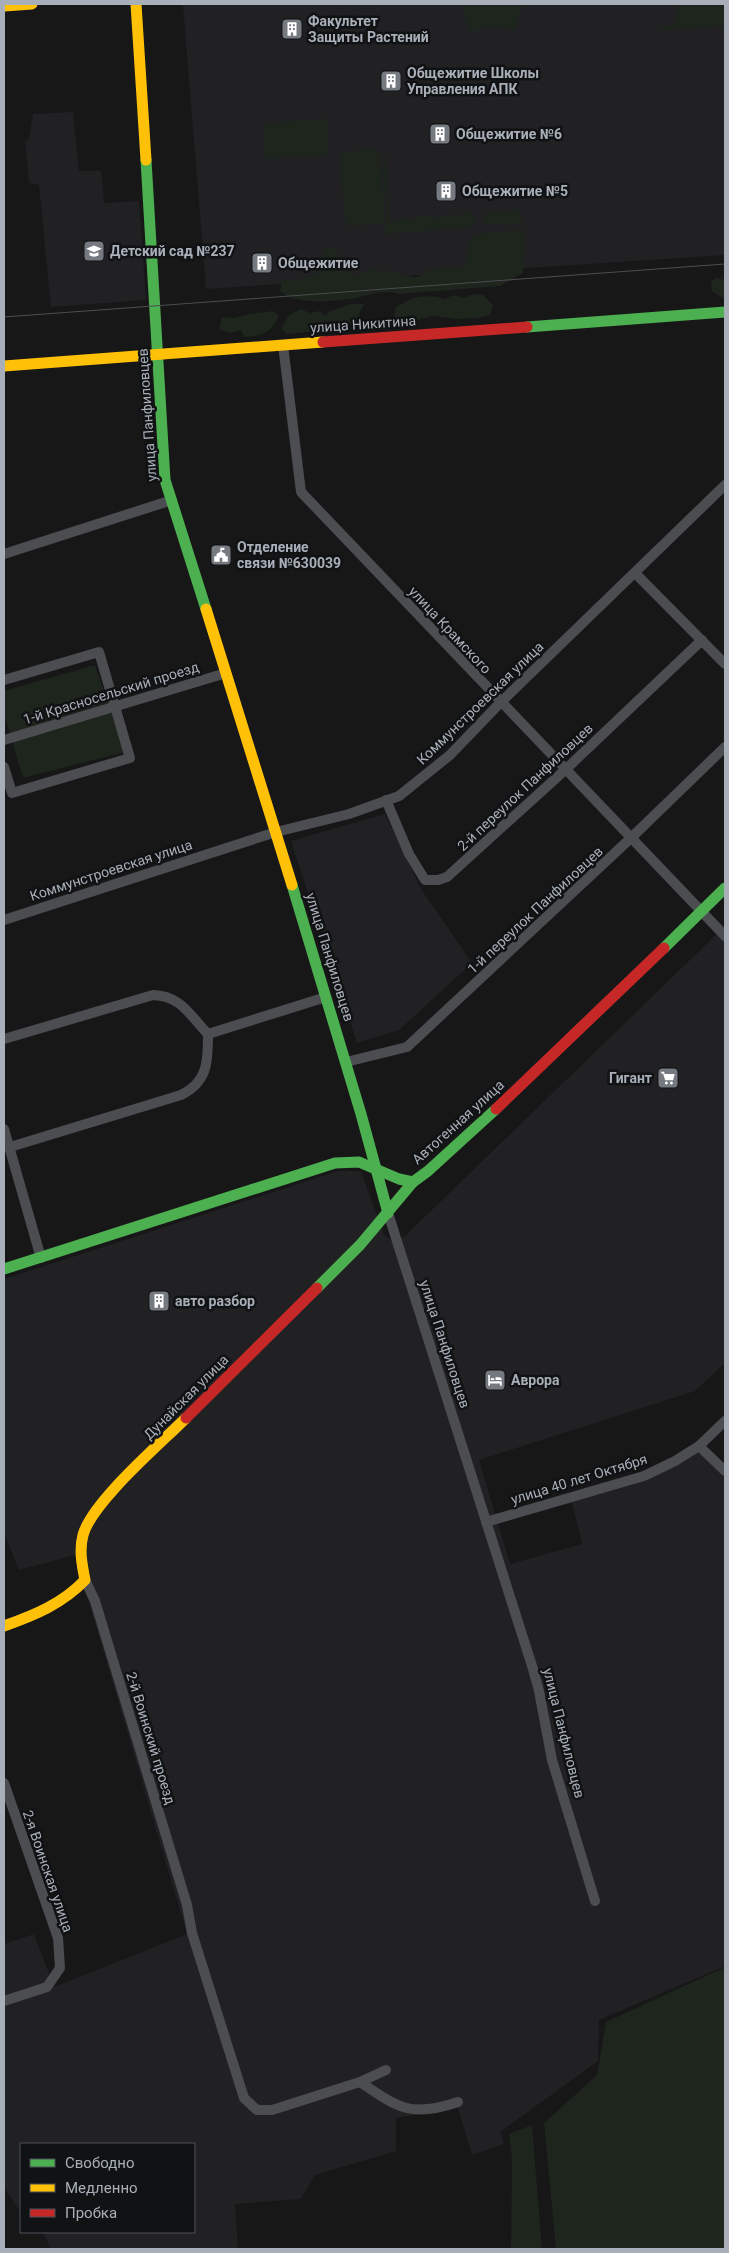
<svg xmlns="http://www.w3.org/2000/svg" width="729" height="2253" font-family="Roboto,sans-serif">
	<rect width="100%" height="100%" fill="#171718"/>
	<g fill="#212124">
		<path d="M198,4H725V255L206,289L183,5Z"/>
		<path d="M73,112L79,171H101L104,203L139,201L146,300L51,307L39,185L29,183L25,141L29,140L33,114Z"/>
		<path d="M385,814L421,889L472,963L399,1030L357,1043L291,841Z"/>
		<path d="M725,926V1363L695,1391L479,1460L510,1564L582,1544L572,1502L632,1485L676,1465L698,1450L725,1478V1966L599,2020L598,2061L500,2132L504,2144L472,2155L458,2108L396,2118V2151L315,2175L301,2199L235,2204L238,2249H51L43,2232H194V2144H21V2213L4,2187V1944L34,1934L54,1987L187,1934L75,1555L19,1570L4,1533V1279L338,1171H361L384,1235L392,1241L405,1236Z"/>
	</g>
	<g fill="#1d251d">
		<path d="M465,4H523L515,29L485,26L471,33L464,16Z"/>
		<path d="M677,4H719L723,8L725,6V25L657,31V29L673,25L678,17Z"/>
		<path d="M327,119L329,155L265,159L263,123Z"/>
		<path d="M372,149L376,150L380,156L385,219L379,224L350,226L345,220L340,157L346,152Z"/>
		<path d="M382,153L385,154L390,222H396L403,217L415,221L418,216L442,218L449,214L458,217L464,211L471,212L476,218L473,227L384,234L387,218Z"/>
		<path d="M515,208L523,217L520,223L482,224L483,217L489,210L507,211Z"/>
		<path d="M525,230L523,273L500,286L399,294C383,289 372,295 356,298C336,301 295,306 280,291L282,280L305,279L316,274C321,265 318,255 325,248H334L349,271L356,276L372,269L377,272C395,267 403,278 418,277C430,264 449,270 465,267L468,245L475,234Z"/>
		<path d="M716,278L725,280V300L712,291L711,282Z"/>
		<path d="M473,294L483,295L493,305L490,315L479,318L456,319L434,316L420,319L409,325L395,326V309C408,297 427,293 445,299L453,295L464,298Z"/>
		<path d="M351,304H364L359,314L361,321L357,328L343,331L327,330L287,334L281,329L289,315L301,309L310,313L319,311L326,316L330,311Z"/>
		<path d="M273,311L279,315C272,333 262,336 244,337L241,330L229,333L219,329L222,317L235,318L248,314Z"/>
		<path d="M95,665L125,752L23,778L4,714V691Z"/>
		<path d="M725,1967V2249H556L544,2123L597,2075L606,2022Z"/>
		<path d="M532,2125L542,2249H511L512,2160L509,2134Z"/>
	</g>
	<g fill="none" stroke-linecap="round" stroke-linejoin="round">
		<g stroke="#4b4d51" stroke-width="10">
			<path d="M283,345L301,492L725,936"/>
			<path d="M4,554L172,500"/>
			<path d="M635,573L725,664"/>
			<path d="M4,680L99,652L130,758L12,793L4,767"/>
			<path d="M4,740L226,673"/>
			<path d="M386,800L409,854L425,880H438L447,877L565,770L702,640"/>
			<path d="M4,920L276,832L349,814L399,796L450,755L500,703L725,485"/>
			<path d="M4,1039L153,995C182,996 190,1016 208,1034L326,997"/>
			<path d="M346,1062L407,1047L632,837L725,747"/>
			<path d="M4,1129L41,1258"/>
			<path d="M10,1147L181,1095C208,1082 208,1061 208,1034"/>
			<path d="M388,1213L533,1669L539,1691L552,1760L595,1901"/>
			<path d="M699,1446L725,1471"/>
			<path d="M486,1522L644,1476L675,1461L699,1446L725,1421"/>
			<path d="M85,1580L95,1601L187,1905L192,1933L244,2098L257,2110H272L360,2082L386,2070"/>
			<path d="M4,1783L58,1938L60,1968L47,1987L4,2001"/>
			<path d="M360,2082C398,2108 411,2118 458,2102"/>
		</g>
		<g stroke="#4caf50" stroke-width="11">
			<path d="M146,160L165,480L206,609"/>
			<path d="M527,327L725,312"/>
			<path d="M292,885L361,1114L388,1213"/>
			<path d="M664,948L725,888"/>
			<path d="M4,1269L335,1163L359,1162L399,1179L413,1182L428,1171L496,1109"/>
			<path d="M317,1288L360,1245L413,1182"/>
		</g>
		<g stroke="#ffc107" stroke-width="11">
			<path d="M136,4L146,160"/>
			<path d="M4,6L32,4"/>
			<path d="M4,366L323,342"/>
			<path d="M206,609L292,885"/>
			<path d="M4,1626C35,1615 62,1604 85,1580C82,1565 79,1550 83,1535C92,1502 160,1444 186,1418"/>
		</g>
		<g stroke="#c62828" stroke-width="11">
			<path d="M323,342L527,327"/>
			<path d="M496,1109L664,948"/>
			<path d="M186,1418L317,1288"/>
		</g>
		<path stroke="#4b4d50" stroke-width="1" d="M4,317L725,264"/>
	</g>
	<defs>
		<g id="building-square" transform="scale(1.125)"><rect x="-9" y="-9" width="18" height="18" rx="4" fill="#757a81" stroke="#111214"/><path d="M-4-6H4V6H1V3H-1V6H-4ZM-2.5-4.3h1.7v1.8h-1.7ZM.8-4.3h1.7v1.8H.8ZM-2.5-1h1.7V.8h-1.7ZM.8-1h1.7V.8H.8Z" fill="#fff"/></g>
		<g id="school-square" transform="scale(1.125)"><rect x="-9" y="-9" width="18" height="18" rx="4" fill="#757a81" stroke="#111214"/><path d="M0-5L7-2L0 1L-7-2ZM-4 1L0 2.5L4 1V4Q0 6-4 4Z" fill="#fff"/></g>
		<g id="civic-square" transform="scale(1.125)"><rect x="-9" y="-9" width="18" height="18" rx="4" fill="#757a81" stroke="#111214"/><path d="M-.6-6.5H3V-4.5H.6V-3L4-1V1h2V6H-6V1h2V-1L-.6-3ZM-1.2 2.5V6h2.4V2.5Z" fill="#fff"/></g>
		<g id="supermarket-square" transform="scale(1.125)"><rect x="-9" y="-9" width="18" height="18" rx="4" fill="#757a81" stroke="#111214"/><path d="M-6-5.5h2.5l.6 2H6L4.5 2H-2.5L-4.4-4H-6ZM-1.5 3.2a1.3 1.3 0 1 0 .1 0ZM3 3.2a1.3 1.3 0 1 0 .1 0Z" fill="#fff"/></g>
		<g id="hotel-square" transform="scale(1.125)"><rect x="-9" y="-9" width="18" height="18" rx="4" fill="#757a81" stroke="#111214"/><path d="M-6-4.5h1.5V1H6V5H4.5V3h-9V5H-6ZM-4 0a1.8 1.8 0 1 1 3.6 0ZM.5 0V-2.5h3Q6-2.5 6 0Z" fill="#fff"/></g>
	</defs>
	<g fill-rule="evenodd">
		<use href="#building-square" x="292" y="29"/>
		<use href="#building-square" x="391" y="81"/>
		<use href="#building-square" x="440" y="134"/>
		<use href="#building-square" x="446" y="191"/>
		<use href="#school-square" x="94" y="251"/>
		<use href="#building-square" x="262" y="263"/>
		<use href="#civic-square" x="221" y="555"/>
		<use href="#supermarket-square" x="668" y="1078"/>
		<use href="#building-square" x="159" y="1301"/>
		<use href="#hotel-square" x="495" y="1380"/>
	</g>
	<g text-anchor="middle" dominant-baseline="central" stroke-width="5" stroke-linejoin="round" paint-order="stroke">
		<g font-size="14" font-weight="bold" fill="#a8afb9" stroke="#111214" text-anchor="start">
			<text x="308" y="21">Факультет<tspan x="308" dy="16">Защиты Растений</tspan></text>
			<text x="407" y="73">Общежитие Школы<tspan x="407" dy="16">Управления АПК</tspan></text>
			<text x="456" y="134">Общежитие №6</text>
			<text x="462" y="191">Общежитие №5</text>
			<text x="110" y="251">Детский сад №237</text>
			<text x="278" y="263">Общежитие</text>
			<text x="237" y="547">Отделение<tspan x="237" dy="16">связи №630039</tspan></text>
			<text x="652" y="1078" text-anchor="end">Гигант</text>
			<text x="175" y="1301">авто разбор</text>
			<text x="511" y="1380">Аврора</text>
		</g>
		<g font-size="14" fill="#a8afb9" stroke="#111214">
			<text transform="translate(363 324) rotate(-4)">улица Никитина</text>
			<text transform="translate(147 415) rotate(-94)">улица Панфиловцев</text>
			<text transform="translate(450 630) rotate(47)">улица Крамского</text>
			<text transform="translate(111 693) rotate(-17)">1-й Красносельский проезд</text>
			<text transform="translate(480 703) rotate(-44)">Коммунстроевская улица</text>
			<text transform="translate(525 787) rotate(-43)">2-й переулок Панфиловцев</text>
			<text transform="translate(111 870) rotate(-18)">Коммунстроевская улица</text>
			<text transform="translate(535 910) rotate(-43)">1-й переулок Панфиловцев</text>
			<text transform="translate(330 957) rotate(73)">улица Панфиловцев</text>
			<text transform="translate(458 1122) rotate(-42)">Автогенная улица</text>
			<text transform="translate(445 1344) rotate(72)">улица Панфиловцев</text>
			<text transform="translate(186 1397) rotate(-45)">Дунайская улица</text>
			<text transform="translate(579 1479) rotate(-17)">улица 40 лет Октября</text>
			<text transform="translate(564 1733) rotate(76)">улица Панфиловцев</text>
			<text transform="translate(151 1738) rotate(73)">2-й Воинский проезд</text>
			<text transform="translate(48 1871) rotate(71)">2-я Воинская улица</text>
		</g>
	</g>
	<rect width="729" height="2253" fill="none" stroke="#a8afb9" stroke-width="10"/>
	<rect x="20" y="2143" width="175" height="90" fill="#111214" stroke="#4d5156"/>
	<rect x="30" y="2159" width="25" height="8" fill="#4caf50" stroke="#4d5156"/>
	<text x="65" y="2168" font-size="15" fill="#a8afb9">Свободно</text>
	<rect x="30" y="2184" width="25" height="8" fill="#ffc107" stroke="#4d5156"/>
	<text x="65" y="2193" font-size="15" fill="#a8afb9">Медленно</text>
	<rect x="30" y="2209" width="25" height="8" fill="#c62828" stroke="#4d5156"/>
	<text x="65" y="2218" font-size="15" fill="#a8afb9">Пробка</text>
</svg>
